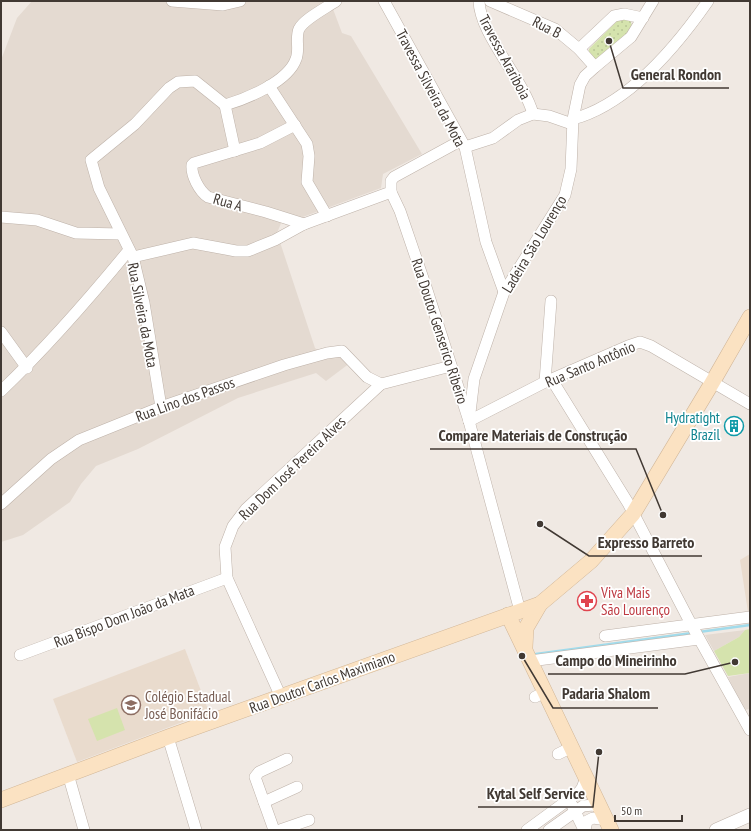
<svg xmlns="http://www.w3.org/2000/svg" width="751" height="831" font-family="'PT Sans Narrow',sans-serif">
	<defs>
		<pattern id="grass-dots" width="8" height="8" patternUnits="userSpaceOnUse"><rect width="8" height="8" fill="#d5e3ad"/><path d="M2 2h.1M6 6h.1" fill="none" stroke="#b8c495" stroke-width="1.8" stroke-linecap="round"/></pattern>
	</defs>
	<rect width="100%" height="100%" fill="#f0e9e3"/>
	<g fill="#e4dad1">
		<path d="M32,1H330L342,33L351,36L422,154L383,174L381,188L300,218L282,221L277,233L315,348L326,356H343L350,363L326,381L316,373L238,398L138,449L96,466L81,484L70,502L23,535L1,542V60L17,18Z"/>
		<path d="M745,630L739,637L714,651L705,635Z"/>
		<path d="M750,673V709L744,710L728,677Z"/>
	</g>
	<g fill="#e9dbcd">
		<path d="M750,554V611L748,612L740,560Z"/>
		<path d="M185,649L209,712L77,762L53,699Z"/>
	</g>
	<path fill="url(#grass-dots)" d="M619,19L630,20L633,28L595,60L589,54V49Z"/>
	<g fill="#d5e3ad">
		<path d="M750,629V673L728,676L714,651L739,637L745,630Z"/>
		<path d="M117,708L125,730L97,741L88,719Z"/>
	</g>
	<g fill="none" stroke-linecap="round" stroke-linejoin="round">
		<g stroke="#a1dbeb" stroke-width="2.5">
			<path d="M699,632L750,625"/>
			<path d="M536,654L692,633"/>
		</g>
		<g stroke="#beb2a9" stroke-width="12">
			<g id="minor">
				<path d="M172,1L223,5L240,1"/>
				<path d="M384,1L465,147L486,242L504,292"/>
				<path d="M479,1C480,35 523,78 533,114"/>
				<path d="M490,1L555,29L579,49L595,67"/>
				<path d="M579,49L614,16L624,14L643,18"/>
				<path d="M269,86L307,144L309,156L307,182L327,216"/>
				<path d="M225,105C246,99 288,82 296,59C300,50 295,38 299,29C304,19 326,8 336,1"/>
				<path d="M225,105L235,151"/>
				<path d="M573,119C629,104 676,47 708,1"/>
				<path d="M295,125L260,143L194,163L192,165C191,175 199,191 208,197L266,212L304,224"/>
				<path d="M465,147L493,138L518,120L533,114L549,116L572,124"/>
				<path d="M391,192L400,211L426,287L469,421L520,611"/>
				<path d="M1,217L37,220L76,233L121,234"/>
				<path d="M133,257L193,243L236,251H248L275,240L304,224L391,192V181L394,177L460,141"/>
				<path d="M1,332L27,368"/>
				<path d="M552,380L628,503L691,624L750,730"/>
				<path d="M545,382L551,301"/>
				<path d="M1,391C47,347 88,300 129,250"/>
				<path d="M161,407L144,303L133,257L99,188L91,160L135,124L169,88L178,82L195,81L225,105"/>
				<path d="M469,421L474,379L504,292L565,195L571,169L573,119L580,85L585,76L595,67L631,37L653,1"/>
				<path d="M469,421L545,382L628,346L640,342L651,346L750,404"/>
				<path d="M1,504L51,459L79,440L161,407L284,365L327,353L342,351L367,377L381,384"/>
				<path d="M605,636L750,617"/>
				<path d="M20,655L227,578"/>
				<path d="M530,661L699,639"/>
				<path d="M281,697L227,578L225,547L233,526L246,509L381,384L451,366"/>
				<path d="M535,697L545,692"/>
				<path d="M168,737L196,830"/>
				<path d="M558,754L572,747"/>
				<path d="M68,774L84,830"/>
				<path d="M264,802L297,787"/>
				<path d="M572,805L584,830"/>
				<path d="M274,830L255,777L259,772L287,759"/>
				<path d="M280,830L309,820"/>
				<path d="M527,830L579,792L582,788L586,778"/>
				<path d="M549,830L583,806L593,805L601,808"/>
				<path d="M585,830L587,821L593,818L607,820"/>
			</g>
		</g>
		<g stroke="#beb2a9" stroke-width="14">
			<path id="tertiary" d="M716,830L750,815"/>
		</g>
		<g stroke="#d1b697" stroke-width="16">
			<g id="secondary">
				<path d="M508,615L611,830"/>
				<path d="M525,647L526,628L540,604"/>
				<path d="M1,800L168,737L540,604L591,561L633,514L712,383L750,317"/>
			</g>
		</g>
		<use href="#minor" stroke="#fff" stroke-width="11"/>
		<use href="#tertiary" stroke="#fff" stroke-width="13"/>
		<use href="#secondary" stroke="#fbe2c2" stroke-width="15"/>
	</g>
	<defs>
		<g id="building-ring" transform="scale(1)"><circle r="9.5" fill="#fff" stroke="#0f9aa8" stroke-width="1.5"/><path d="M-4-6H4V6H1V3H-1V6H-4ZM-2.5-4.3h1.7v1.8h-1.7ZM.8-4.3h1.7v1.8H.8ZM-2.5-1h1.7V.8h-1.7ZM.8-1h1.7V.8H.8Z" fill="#0f9aa8"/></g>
		<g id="pharmacy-ring" transform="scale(1)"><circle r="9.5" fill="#fff" stroke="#e0444e" stroke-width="1.5"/><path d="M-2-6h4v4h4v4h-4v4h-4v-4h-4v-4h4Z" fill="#e0444e"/></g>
		<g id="school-ring" transform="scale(1)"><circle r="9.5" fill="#fff" stroke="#8d6e63" stroke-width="1.5"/><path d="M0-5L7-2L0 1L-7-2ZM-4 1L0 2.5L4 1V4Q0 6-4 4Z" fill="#8d6e63"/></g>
	</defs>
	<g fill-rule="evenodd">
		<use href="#building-ring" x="734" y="426"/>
		<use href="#pharmacy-ring" x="587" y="601"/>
		<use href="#school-ring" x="131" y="705"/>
	</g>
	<g text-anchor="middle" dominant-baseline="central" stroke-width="3.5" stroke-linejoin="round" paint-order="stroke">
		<g font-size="15" fill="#413933" stroke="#fff">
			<text transform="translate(547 27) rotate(27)">Rua B</text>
			<text transform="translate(505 57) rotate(62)">Travessa Arariboia</text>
			<text transform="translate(431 88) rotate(62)">Travessa Silveira da Mota</text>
			<text transform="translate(228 202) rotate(16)">Rua A</text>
			<text transform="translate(534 244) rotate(-59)">Ladeira São Lourenço</text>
			<text transform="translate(143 315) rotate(79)">Rua Silveira da Mota</text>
			<text transform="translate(440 331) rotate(72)">Rua Doutor Genserico Ribeiro</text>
			<text transform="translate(590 364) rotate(-23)">Rua Santo Antônio</text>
			<text transform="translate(185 399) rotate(-20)">Rua Lino dos Passos</text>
			<text transform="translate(292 468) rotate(-44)">Rua Dom José Pereira Alves</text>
			<text transform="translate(124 616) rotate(-21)">Rua Bispo Dom João da Mata</text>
			<text transform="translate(322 682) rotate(-20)">Rua Doutor Carlos Maximiano</text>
		</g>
		<g font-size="15" fill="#0d838f" stroke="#fff" text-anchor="end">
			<text x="720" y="417">Hydratight<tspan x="720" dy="17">Brazil</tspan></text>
		</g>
		<g font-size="15" fill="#be3a42" stroke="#fff" text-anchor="start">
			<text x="601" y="592">Viva Mais<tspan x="601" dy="17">São Lourenço</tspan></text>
		</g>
		<g font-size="15" fill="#785e54" stroke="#fff" text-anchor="start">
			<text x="145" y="696">Colégio Estadual<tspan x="145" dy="17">José Bonifácio</tspan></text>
		</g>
	</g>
	<path fill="none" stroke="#413933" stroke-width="1.5" d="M609 41L623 88H729M663 515L636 449H430M540 524L589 556H702M735 662L685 674H548M522 656L553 708H658M599 752L593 807H478"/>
	<g fill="#413933" stroke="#fff" stroke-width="1.5">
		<circle cx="609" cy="41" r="4"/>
		<circle cx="663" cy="515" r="4"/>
		<circle cx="540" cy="524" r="4"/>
		<circle cx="735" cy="662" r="4"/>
		<circle cx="522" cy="656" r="4"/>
		<circle cx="599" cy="752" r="4"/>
	</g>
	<g font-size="16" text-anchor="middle" font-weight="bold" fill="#413933" stroke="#fff" stroke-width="3.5" stroke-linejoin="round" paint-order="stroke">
		<text x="676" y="80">General Rondon</text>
		<text x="533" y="441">Compare Materiais de Construção</text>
		<text x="646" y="548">Expresso Barreto</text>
		<text x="616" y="666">Campo do Mineirinho</text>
		<text x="606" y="699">Padaria Shalom</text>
		<text x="536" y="799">Kytal Self Service</text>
	</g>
	<rect width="751" height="831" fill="none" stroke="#413933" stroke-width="4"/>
	<path d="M615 815v6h67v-6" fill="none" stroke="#413933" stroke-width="2"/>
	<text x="621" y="815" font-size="12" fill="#413933" stroke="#ffffff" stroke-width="3" paint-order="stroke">50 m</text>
</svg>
